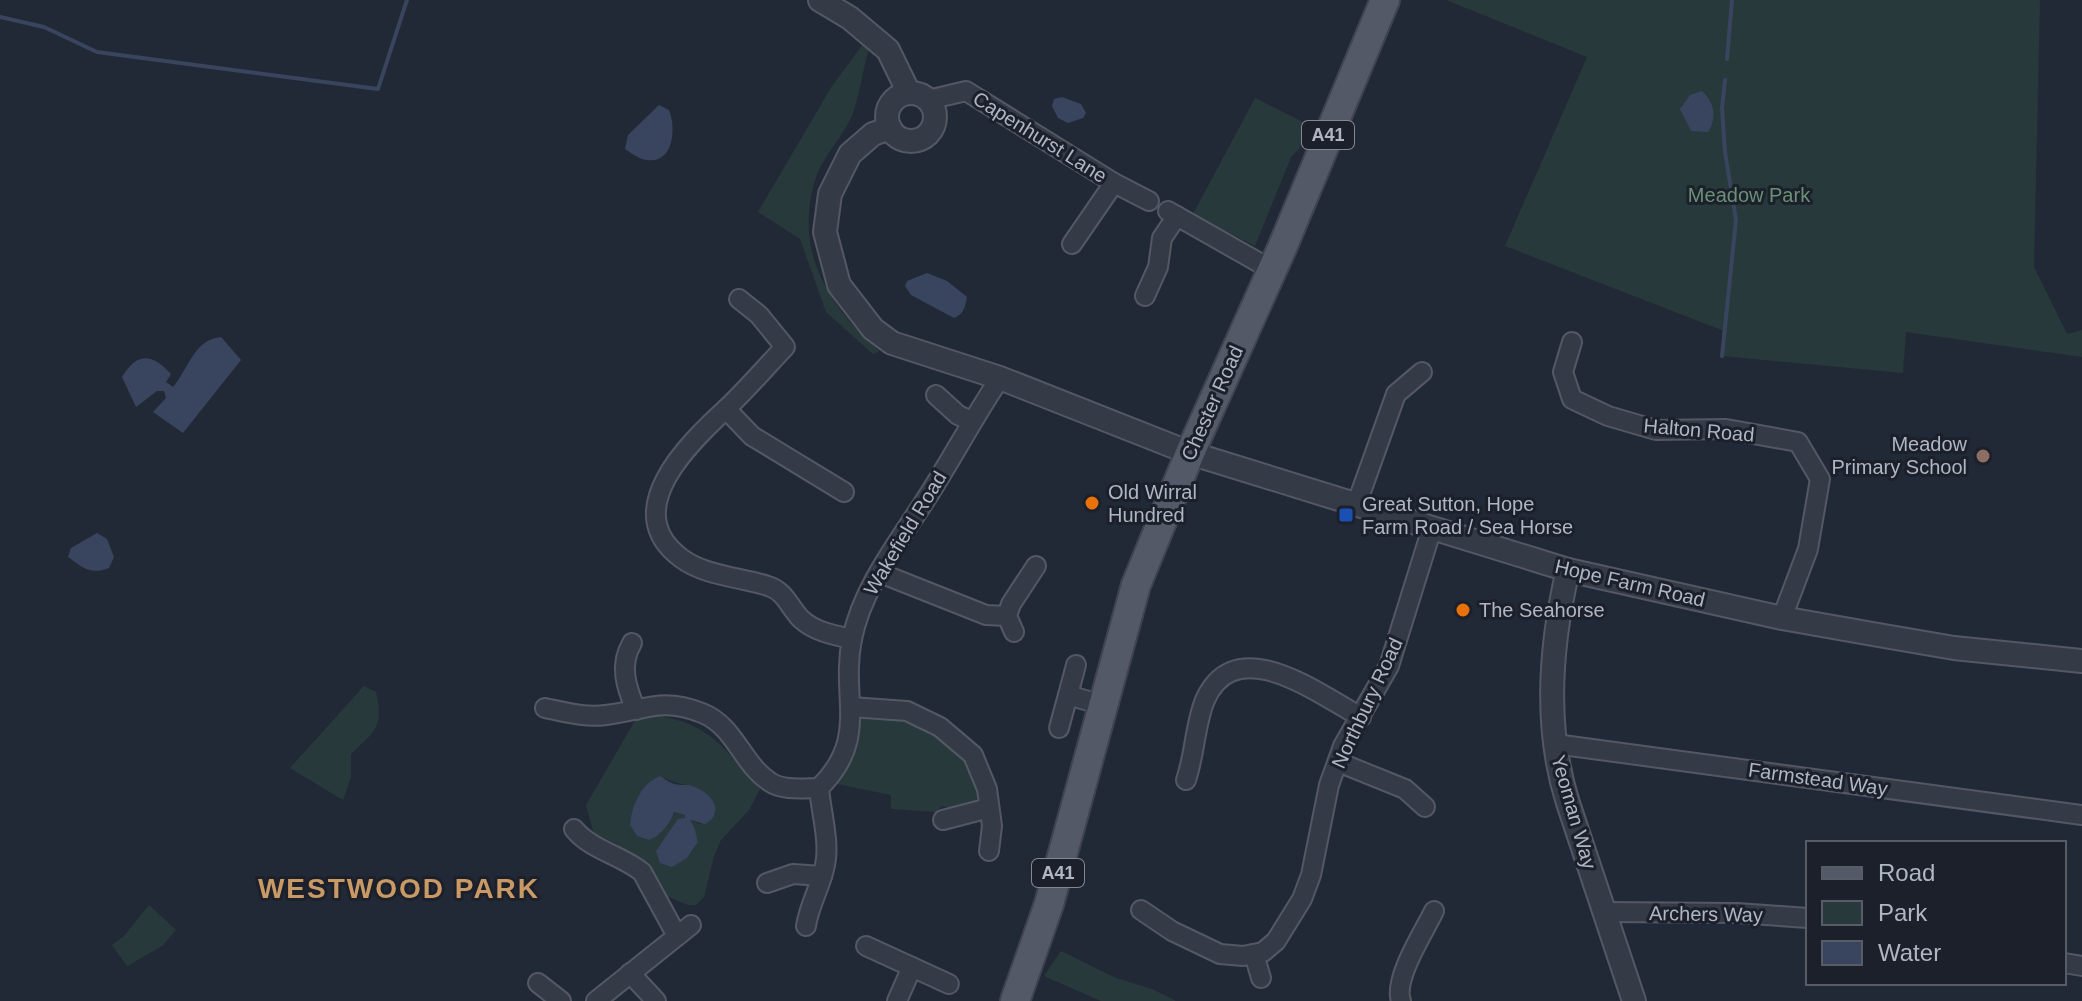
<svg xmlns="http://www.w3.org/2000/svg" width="2082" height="1001" font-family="Helvetica,sans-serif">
	<rect width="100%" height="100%" fill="#222936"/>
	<g fill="#28393b" fill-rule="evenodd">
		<path d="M1446,0H2040L2034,267L2067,334L2082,330V357L1906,332L1903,373L1722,356L1724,331L1505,246L1587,57Z"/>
		<path d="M863,44L869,48C863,69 860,92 853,113C845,135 824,154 816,177C793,250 827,304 879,351L873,354L826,312L800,239L758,212L832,86Z"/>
		<path d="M1255,98L1309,125L1299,149L1291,157L1255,246L1193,214Z"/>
		<path d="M364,686L376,692C384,728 375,731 351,754V777L343,800L290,768Z"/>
		<path d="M660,716C713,725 726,752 760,789L749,810L721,840L714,856L704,897L696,905H688L666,896L650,867L615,843L594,834L586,805L636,719ZM660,776C681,788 711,783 716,814L700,824L689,820L698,842L687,858L685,815L674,812C672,824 660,836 649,840L637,836L630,825C631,807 641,783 660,776Z"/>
		<path d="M858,716L904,719L935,731L955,748L973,768L981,790L976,800L949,808L942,806L935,812L891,809V795L837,784C854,761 862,744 858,716Z"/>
		<path d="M149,905L176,930L162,946L127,966L112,945L124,936Z"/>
		<path d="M1061,951L1116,978L1152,989L1176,1001H1101L1044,976Z"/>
	</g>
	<g fill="#39455e">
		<path d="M1702,91C1715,104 1717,117 1708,132L1691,131L1680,109L1690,95Z"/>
		<path d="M1062,97L1081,104L1086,113L1083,118L1068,123L1058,118L1052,106L1054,99Z"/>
		<path d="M659,105L669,110C677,130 673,168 642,159C636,157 630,152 625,149L628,135Z"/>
		<path d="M927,273L947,281L967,297C965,307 964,314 954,318L911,295L905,286L907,281Z"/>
		<path d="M221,337L241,360L183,433L153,412L166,398L164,391H157L136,407L122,377C137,352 152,353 171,374L166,382L173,387C188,370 194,339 221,337Z"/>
		<path d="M97,533L107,539L114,557L109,568C90,575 83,568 68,557L71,548Z"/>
		<path d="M660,776C664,778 668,782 672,783C678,786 686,784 692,786C711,792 727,812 705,824L690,820L694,827L698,842L687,858L672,867L660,863L656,851L678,819L685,818V815L674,812C671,824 660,836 649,840L637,836L630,825C631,807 641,783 660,776Z"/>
	</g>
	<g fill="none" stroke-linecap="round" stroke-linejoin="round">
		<g stroke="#39455e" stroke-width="4">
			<path d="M0,17L44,27L97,52L378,89L407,0"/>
			<path d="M1727,59L1732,0"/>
			<path d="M1722,356L1736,220L1725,152L1722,108L1725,80"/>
		</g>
		<g stroke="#535864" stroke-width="22">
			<g id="minor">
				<path d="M928,100L966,91L1114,183L1149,201"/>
				<path d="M1168,211L1272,270"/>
				<path d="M1072,244L1114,183"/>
				<path d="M1145,296L1158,267L1162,238L1177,216"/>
				<path d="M739,299L759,315L785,347C765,368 747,389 726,409C689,443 618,511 681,558C705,576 740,577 768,586C785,591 790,608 801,619C815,632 834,635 852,639"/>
				<path d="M1572,342L1563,372L1572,399L1608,416L1656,430L1726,429L1798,442L1820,479L1808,549L1782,618"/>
				<path d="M936,395L958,415L971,421"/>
				<path d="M726,409L752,436L844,492"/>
				<path d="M1357,503L1396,394L1422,372"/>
				<path d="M880,573L986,615L1007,616"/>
				<path d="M1014,632L1007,616L1011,604L1036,566"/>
				<path d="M632,643C619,665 626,687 636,710"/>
				<path d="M1068,695L1076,665"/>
				<path d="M851,707L907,711L940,727L973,755L987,789L992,826L989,851"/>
				<path d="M545,708C565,712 585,718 606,715C646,710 661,697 702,713C735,726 742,764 770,782C783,791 804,788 819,788C870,738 840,698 852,639C863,584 904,535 933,488C956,451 976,414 1000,378"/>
				<path d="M1059,728L1068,695L1102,705"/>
				<path d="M1555,744L2082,815"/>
				<path d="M1338,762L1405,789L1425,807"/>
				<path d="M1186,780C1195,754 1195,724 1205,700C1236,630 1318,694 1361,717"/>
				<path d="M943,820L989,808"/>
				<path d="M574,829C591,850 621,855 642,872L677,936"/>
				<path d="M767,883L793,874L822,876"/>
				<path d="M1141,910L1172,931L1220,954L1243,956L1263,952L1276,941L1302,899L1311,875L1329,785L1343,746L1389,666L1432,528"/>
				<path d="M1604,912L1737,913L1808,918"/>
				<path d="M806,926C809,905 821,886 825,865C830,842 821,812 819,788"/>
				<path d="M866,946L949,984"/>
				<path d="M1254,954L1261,978"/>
				<path d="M2064,963L2082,966"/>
				<path d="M630,973L656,1001"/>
				<path d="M538,983L561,1001"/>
				<path d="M596,1001L691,925"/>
				<path d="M897,1001L912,967"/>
				<path d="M1401,1001C1393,979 1424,932 1434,911"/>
			</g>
		</g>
		<g stroke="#535864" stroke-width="26">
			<g id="tertiary">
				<path d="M820,0L850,18L888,50L909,93"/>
				<circle cx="911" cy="117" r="24"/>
				<path d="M890,128L873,134L850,154L830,194L825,232L839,285L873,329L892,343L1000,378L1190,453L1568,570L1782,618L1884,636L1954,648L2082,661"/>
				<path d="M1568,570C1550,646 1544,728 1568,803L1634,1001"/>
			</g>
		</g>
		<g stroke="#3f4450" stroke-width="32">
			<path id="primary" d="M1015,1001L1049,904L1136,585L1190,453L1282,248L1385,0"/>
		</g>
		<use href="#minor" stroke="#353b46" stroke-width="18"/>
		<use href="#tertiary" stroke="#353b46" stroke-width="22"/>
		<use href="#primary" stroke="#535966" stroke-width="28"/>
	</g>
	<circle fill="#8d6e63" stroke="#1b202b" stroke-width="3" cx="1983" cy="456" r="8"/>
	<g fill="#e8710a" stroke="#1b202b" stroke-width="3">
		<circle cx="1092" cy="503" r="8"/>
		<circle cx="1463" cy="610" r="8"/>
	</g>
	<rect fill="#1a4fb4" stroke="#1b202b" stroke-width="3" x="1338" y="507" width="16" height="16" rx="4"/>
	<g text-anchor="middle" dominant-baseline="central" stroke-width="6" stroke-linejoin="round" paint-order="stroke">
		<g fill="#1b202b" stroke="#838895" stroke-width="2">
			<rect x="1302" y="121" width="52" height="28" rx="6"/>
			<rect x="1032" y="859" width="52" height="28" rx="6"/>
		</g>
		<g font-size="18" font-weight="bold" fill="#b0b5c3">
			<text x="1328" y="135">A41</text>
			<text x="1058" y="873">A41</text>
		</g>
		<g font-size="20" fill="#b0b5c3" stroke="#1b202b">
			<text transform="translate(1040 137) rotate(32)">Capenhurst Lane</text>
			<text transform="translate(1212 403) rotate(-66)">Chester Road</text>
			<text transform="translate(1699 430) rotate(5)">Halton Road</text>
			<text transform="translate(905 533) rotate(-59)">Wakefield Road</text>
			<text transform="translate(1630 583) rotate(13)">Hope Farm Road</text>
			<text transform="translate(1367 703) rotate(-65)">Northbury Road</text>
			<text transform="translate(1818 779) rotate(8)">Farmstead Way</text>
			<text transform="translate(1574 812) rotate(74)">Yeoman Way</text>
			<text transform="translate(1706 914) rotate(1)">Archers Way</text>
		</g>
		<g font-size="20" fill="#6a9177" stroke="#1b202b">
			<text x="1749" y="195">Meadow Park</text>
		</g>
		<g font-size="20" fill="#b0b5c3" stroke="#1b202b" text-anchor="start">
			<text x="1967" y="444" text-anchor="end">Meadow<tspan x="1967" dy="23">Primary School</tspan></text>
			<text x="1108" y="492">Old Wirral<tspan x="1108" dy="23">Hundred</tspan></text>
			<text x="1362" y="504">Great Sutton, Hope<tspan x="1362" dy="23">Farm Road / Sea Horse</tspan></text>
			<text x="1479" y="610">The Seahorse</text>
		</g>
		<g font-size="28" font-weight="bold" letter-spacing="2" fill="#c99a65" stroke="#1b202b">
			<text x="399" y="888">WESTWOOD PARK</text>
		</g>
	</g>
	<rect x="1806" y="841" width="260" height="144" fill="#1b202b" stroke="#575c68" stroke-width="2"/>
	<rect x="1822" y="867" width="40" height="12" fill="#535966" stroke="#575c68" stroke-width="2"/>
	<text x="1878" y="881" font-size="24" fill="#b0b5c3">Road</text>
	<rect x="1822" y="901" width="40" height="24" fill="#28393b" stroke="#575c68" stroke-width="2"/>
	<text x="1878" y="921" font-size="24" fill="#b0b5c3">Park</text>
	<rect x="1822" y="941" width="40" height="24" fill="#39455e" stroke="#575c68" stroke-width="2"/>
	<text x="1878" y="961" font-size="24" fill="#b0b5c3">Water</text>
</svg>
